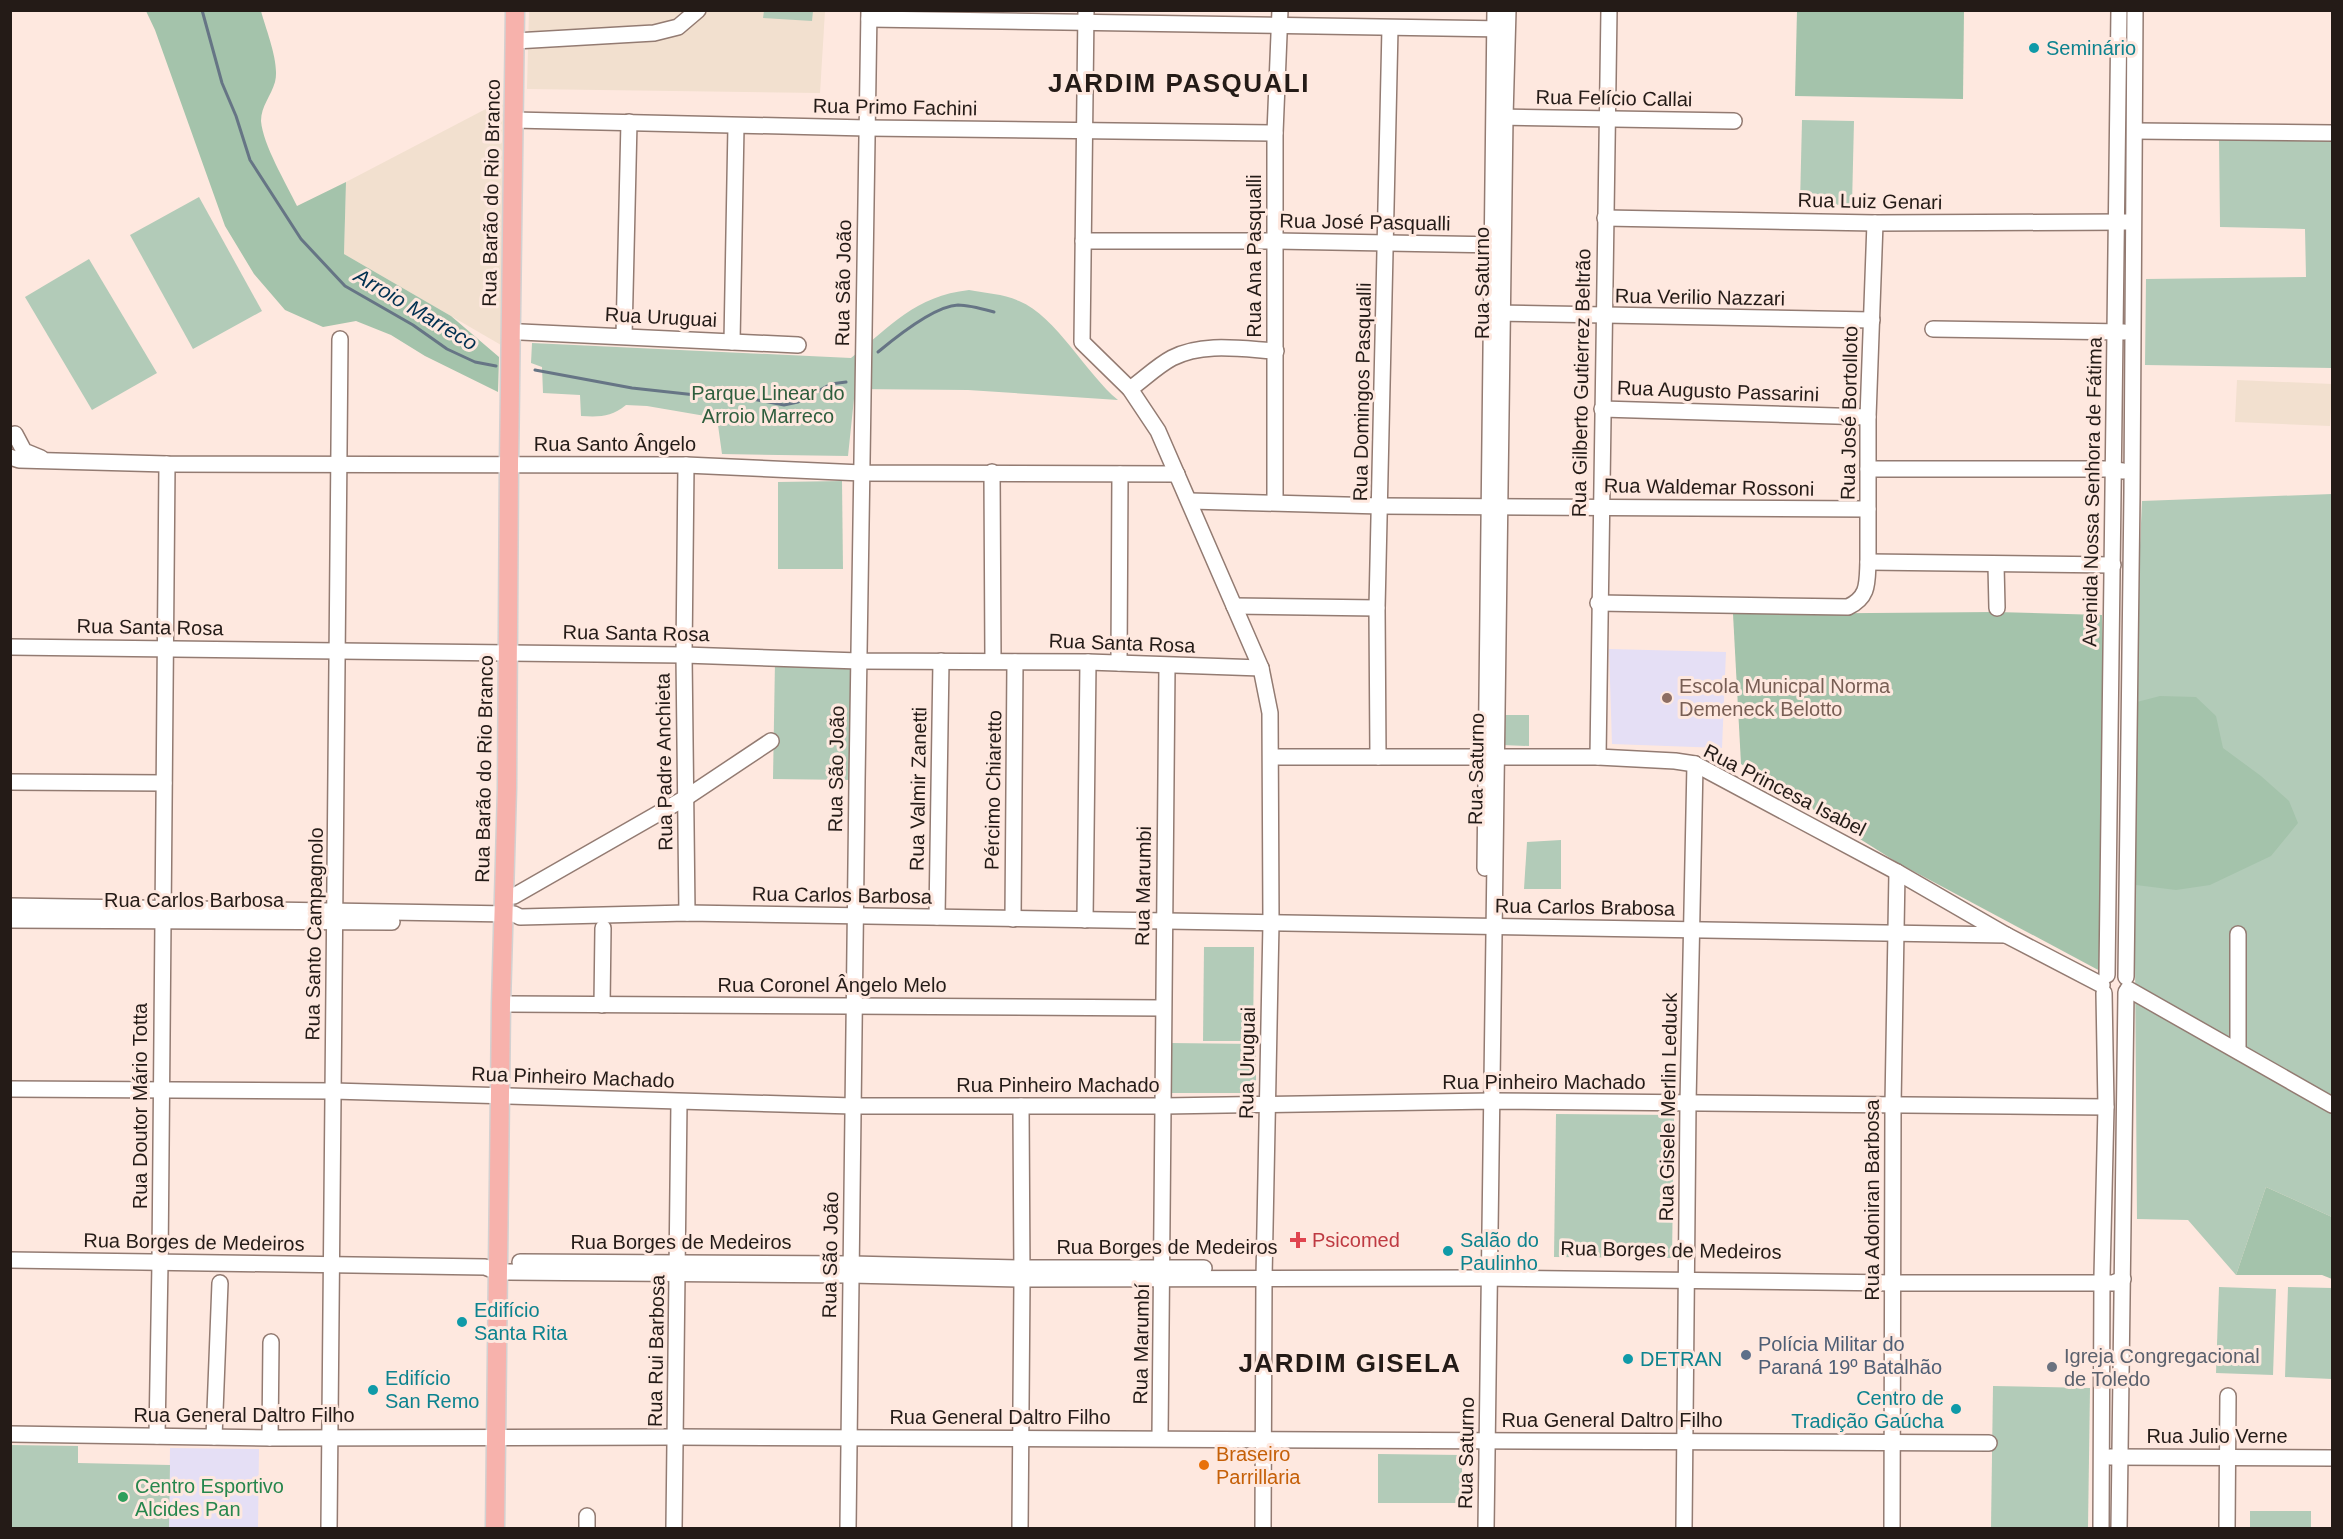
<svg xmlns="http://www.w3.org/2000/svg" width="2343" height="1539" font-family="Arial,sans-serif">
	<rect width="100%" height="100%" fill="#fee8df"/>
	<g fill="#f2e0cf">
		<path d="M529,11H825L820,93L527,89Z"/>
		<path d="M503,100L501,345L344,254L346,182Z"/>
		<path d="M2237,380L2332,384L2330,426L2235,422Z"/>
	</g>
	<g fill="#e5dff5">
		<path d="M1609,649L1726,652L1722,748L1612,744Z"/>
		<path d="M170,1448L259,1449L258,1528H169Z"/>
	</g>
	<g fill="#b2cbb8">
		<path d="M764,11H813L812,21L763,18Z"/>
		<path d="M1802,120L1854,121L1852,205L1800,204Z"/>
		<path d="M2332,137V368L2145,365L2146,279L2306,277L2305,229L2220,227L2219,139Z"/>
		<path d="M199,197L262,311L193,349L130,235Z"/>
		<path d="M89,259L157,373L92,410L25,297Z"/>
		<path d="M969,290C985,293 1004,294 1019,301C1056,316 1087,375 1118,400L968,390L855,389L848,456L722,454L717,418L647,406L626,405C611,417 600,417 581,416L580,395L543,393L542,367L531,363L532,343L851,358C891,326 915,296 969,290Z"/>
		<path d="M842,481L843,569H778V482Z"/>
		<path d="M2332,494V1217L2266,1187L2236,1275L2188,1220L2137,1219L2133,703L2142,501Z"/>
		<path d="M775,661L852,662L851,780L773,779Z"/>
		<path d="M1502,715H1529V746L1502,745Z"/>
		<path d="M1561,840V889H1524L1527,842Z"/>
		<path d="M1204,947H1254L1253,1041H1203Z"/>
		<path d="M1170,1043L1256,1044V1093H1170Z"/>
		<path d="M1556,1114L1674,1115L1672,1258L1554,1257Z"/>
		<path d="M2219,1287L2276,1289L2273,1375L2216,1373Z"/>
		<path d="M2288,1287L2332,1288V1379L2285,1377Z"/>
		<path d="M1993,1386L2090,1388L2088,1528H1991Z"/>
		<path d="M11,1445L78,1446V1463L170,1465L169,1528H11Z"/>
		<path d="M1378,1454L1462,1455V1503H1378Z"/>
		<rect x="2250" y="1511" width="61" height="17"/>
	</g>
	<g fill="#a4c3ab">
		<path d="M146,11H261C266,30 280,63 275,82C271,96 261,106 261,121C263,145 286,183 297,206L346,182L344,254L451,316L499,357L498,392L425,356L391,335L356,321L323,327L285,310L254,274L225,226L155,30Z"/>
		<path d="M1797,11H1964L1963,99L1795,96Z"/>
		<path d="M1996,612L2102,615L2106,786L2102,972L1898,863L1741,764L1733,614Z"/>
		<path d="M2160,696L2196,697L2216,716L2223,748L2261,776L2289,801L2298,823L2271,856L2210,885L2176,890L2136,885L2133,703Z"/>
		<path d="M2266,1187L2332,1217V1279L2322,1275H2236Z"/>
	</g>
	<g fill="none" stroke-linecap="round" stroke-linejoin="round">
		<g stroke="#667585" stroke-width="3">
			<path d="M202,10L222,83L236,116L250,160L301,239L345,286L413,325L447,349L475,362L496,366"/>
			<path d="M878,352C896,337 935,306 958,305C969,305 983,309 994,312"/>
			<path d="M535,370L632,388L723,398H747L784,405L798,402L831,384L846,382"/>
		</g>
		<g stroke="#937b72" stroke-width="18">
			<g id="minor">
				<path d="M1086,10L1082,342L1130,389L1158,431L1261,668L1270,713L1271,923L1264,1278L1263,1528"/>
				<path d="M869,19L1505,29"/>
				<path d="M515,41L654,33L678,27L698,10"/>
				<path d="M1496,117L1734,121"/>
				<path d="M514,120L867,128L1275,133"/>
				<path d="M2135,131L2332,133"/>
				<path d="M1605,218L1875,223L2127,222"/>
				<path d="M1083,241H1276L1500,245"/>
				<path d="M1494,313L1872,320"/>
				<path d="M1933,329L2124,332"/>
				<path d="M521,332L798,345"/>
				<path d="M624,336L629,122"/>
				<path d="M732,342L736,126"/>
				<path d="M1130,389C1144,379 1157,366 1172,358C1203,342 1242,349 1276,351"/>
				<path d="M1602,409L1868,417"/>
				<path d="M15,434L24,451L41,458"/>
				<path d="M10,457L19,460L167,464L686,465L862,473L1177,474"/>
				<path d="M686,465L684,655L687,913"/>
				<path d="M1868,469H2107L2123,471"/>
				<path d="M992,472L993,661"/>
				<path d="M1190,501L1381,506L1868,509"/>
				<path d="M1275,502V133L1280,10"/>
				<path d="M1868,562L2113,565"/>
				<path d="M1996,565L1997,608"/>
				<path d="M1598,603L1848,607C1869,597 1867,583 1868,562V417L1875,223"/>
				<path d="M1234,606L1377,608"/>
				<path d="M10,647L684,655L859,661L1088,662L1261,668"/>
				<path d="M1119,663L1120,474"/>
				<path d="M1271,757H1598L1675,761L1695,764L1897,872L2006,935L2102,985"/>
				<path d="M1378,757L1377,608L1390,28"/>
				<path d="M1598,757L1609,10"/>
				<path d="M10,782L164,783"/>
				<path d="M1485,868L1495,10"/>
				<path d="M514,896L687,797L771,741"/>
				<path d="M10,906L514,914L520,917L687,913L2006,935"/>
				<path d="M937,917L941,661"/>
				<path d="M1013,919L1015,662"/>
				<path d="M10,920L392,922"/>
				<path d="M1085,920L1088,662"/>
				<path d="M2238,934V1051"/>
				<path d="M2107,975L2119,10"/>
				<path d="M2126,977L2132,493L2135,10"/>
				<path d="M2128,989L2332,1105"/>
				<path d="M501,1004L1163,1008"/>
				<path d="M602,1005L603,928"/>
				<path d="M10,1089L333,1091L853,1106H1164L1492,1101L2106,1107"/>
				<path d="M10,1260L485,1267L498,1272L851,1275L1022,1279L1481,1278L1894,1283H2113L2123,1279"/>
				<path d="M520,1262L852,1264L1022,1268H1204"/>
				<path d="M10,1434L270,1438L676,1437L1989,1443"/>
				<path d="M157,1436L160,1263L167,464"/>
				<path d="M214,1437L220,1283"/>
				<path d="M270,1438L271,1342"/>
				<path d="M1160,1438L1167,666"/>
				<path d="M2110,1457L2332,1458"/>
				<path d="M329,1528L340,339"/>
				<path d="M587,1528V1516"/>
				<path d="M674,1528L679,1102"/>
				<path d="M848,1528L857,781L869,10"/>
				<path d="M1020,1528L1022,1279L1021,1106"/>
				<path d="M1486,1528L1505,117L1508,10"/>
				<path d="M1684,1528L1688,1103L1695,764"/>
				<path d="M1892,1528L1893,1105L1897,872"/>
				<path d="M2101,1528L2102,1276L2106,1107L2104,993"/>
				<path d="M2119,1528L2126,992"/>
				<path d="M2227,1528L2228,1396"/>
			</g>
		</g>
		<g stroke="#d3d1d1" stroke-width="21">
			<path id="major" d="M495,1528L501,1004L507,788L509,464L515,10"/>
		</g>
		<use href="#minor" stroke="#fff" stroke-width="15"/>
		<use href="#major" stroke="#f7b2ac" stroke-width="18"/>
	</g>
	<g fill="#0f9aa8" stroke="#fee8df" stroke-width="2">
		<circle cx="2034" cy="48" r="6"/>
		<circle cx="1448" cy="1251" r="6"/>
		<circle cx="462" cy="1322" r="6"/>
		<circle cx="1628" cy="1359" r="6"/>
		<circle cx="373" cy="1390" r="6"/>
		<circle cx="1956" cy="1409" r="6"/>
	</g>
	<circle fill="#8d6e63" stroke="#fee8df" stroke-width="2" cx="1667" cy="698" r="6"/>
	<path fill="#e0444e" stroke="#fee8df" stroke-width="2" d="M1295 1231h6v6h6v6h-6v6h-6v-6h-6v-6h6z"/>
	<circle fill="#5c6f8a" stroke="#fee8df" stroke-width="2" cx="1746" cy="1355" r="6"/>
	<circle fill="#6b7280" stroke="#fee8df" stroke-width="2" cx="2052" cy="1367" r="6"/>
	<circle fill="#e8710a" stroke="#fee8df" stroke-width="2" cx="1204" cy="1465" r="6"/>
	<circle fill="#2e9e5b" stroke="#fee8df" stroke-width="2" cx="123" cy="1497" r="6"/>
	<g text-anchor="middle" dominant-baseline="central" stroke-width="6" stroke-linejoin="round" paint-order="stroke">
		<g font-size="20" fill="#0d838f" stroke="#fee8df" text-anchor="start">
			<text x="2046" y="48">Seminário</text>
			<text x="1460" y="1240">Salão do<tspan x="1460" dy="23">Paulinho</tspan></text>
			<text x="474" y="1310">Edifício<tspan x="474" dy="23">Santa Rita</tspan></text>
			<text x="1640" y="1359">DETRAN</text>
			<text x="385" y="1378">Edifício<tspan x="385" dy="23">San Remo</tspan></text>
			<text x="1944" y="1398" text-anchor="end">Centro de<tspan x="1944" dy="23">Tradição Gaúcha</tspan></text>
		</g>
		<g font-size="20" fill="#241b17" stroke="#fee8df">
			<text transform="translate(1614 98) rotate(1)">Rua Felício Callai</text>
			<text transform="translate(895 107) rotate(1)">Rua Primo Fachini</text>
			<text transform="translate(491 193) rotate(-89)">Rua Barão do Rio Branco</text>
			<text transform="translate(1870 201) rotate(1)">Rua Luiz Genari</text>
			<text transform="translate(1365 222) rotate(1)">Rua José Pasqualli</text>
			<text transform="translate(1254 256) rotate(-90)">Rua Ana Pasqualli</text>
			<text transform="translate(843 283) rotate(-89)">Rua São João</text>
			<text transform="translate(1482 283) rotate(-90)">Rua Saturno</text>
			<text transform="translate(1700 297) rotate(1)">Rua Verilio Nazzari</text>
			<text transform="translate(661 317) rotate(3)">Rua Uruguai</text>
			<text transform="translate(1581 383) rotate(-89)">Rua Gilberto Gutierrez Beltrão</text>
			<text transform="translate(1718 391) rotate(2)">Rua Augusto Passarini</text>
			<text transform="translate(1362 392) rotate(-89)">Rua Domingos Pasqualli</text>
			<text transform="translate(1849 413) rotate(-89)">Rua José Bortolloto</text>
			<text x="615" y="444">Rua Santo Ângelo</text>
			<text transform="translate(1709 487) rotate(1)">Rua Waldemar Rossoni</text>
			<text transform="translate(2092 492) rotate(-89)">Avenida Nossa Senhora de Fátima</text>
			<text transform="translate(150 627) rotate(1)">Rua Santa Rosa</text>
			<text transform="translate(636 633) rotate(1)">Rua Santa Rosa</text>
			<text transform="translate(1122 643) rotate(2)">Rua Santa Rosa</text>
			<text transform="translate(664 762) rotate(-91)">Rua Padre Anchieta</text>
			<text transform="translate(484 769) rotate(-89)">Rua Barão do Rio Branco</text>
			<text transform="translate(836 769) rotate(-89)">Rua São João</text>
			<text transform="translate(1476 769) rotate(-89)">Rua Saturno</text>
			<text transform="translate(918 789) rotate(-89)">Rua Valmir Zanetti</text>
			<text transform="translate(993 790) rotate(-89)">Pércimo Chiaretto</text>
			<text transform="translate(1785 790) rotate(27)">Rua Princesa Isabel</text>
			<text transform="translate(1143 886) rotate(-89)">Rua Marumbi</text>
			<text transform="translate(842 895) rotate(1)">Rua Carlos Barbosa</text>
			<text x="194" y="900">Rua Carlos Barbosa</text>
			<text transform="translate(1585 907) rotate(1)">Rua Carlos Brabosa</text>
			<text transform="translate(314 934) rotate(-89)">Rua Santo Campagnolo</text>
			<text x="832" y="985">Rua Coronel Ângelo Melo</text>
			<text transform="translate(1247 1063) rotate(-89)">Rua Uruguai</text>
			<text transform="translate(573 1077) rotate(2)">Rua Pinheiro Machado</text>
			<text x="1544" y="1082">Rua Pinheiro Machado</text>
			<text x="1058" y="1085">Rua Pinheiro Machado</text>
			<text transform="translate(140 1106) rotate(-90)">Rua Doutor Mário Totta</text>
			<text transform="translate(1668 1107) rotate(-89)">Rua Gisele Merlin Leduck</text>
			<text transform="translate(1872 1200) rotate(-90)">Rua Adoniran Barbosa</text>
			<text transform="translate(194 1242) rotate(1)">Rua Borges de Medeiros</text>
			<text x="681" y="1242">Rua Borges de Medeiros</text>
			<text x="1167" y="1247">Rua Borges de Medeiros</text>
			<text transform="translate(1671 1250) rotate(1)">Rua Borges de Medeiros</text>
			<text transform="translate(830 1255) rotate(-89)">Rua São João</text>
			<text transform="translate(1141 1344) rotate(-89)">Rua Marumbí</text>
			<text transform="translate(656 1351) rotate(-89)">Rua Rui Barbosa</text>
			<text x="244" y="1415">Rua General Daltro Filho</text>
			<text x="1000" y="1417">Rua General Daltro Filho</text>
			<text x="1612" y="1420">Rua General Daltro Filho</text>
			<text x="2217" y="1436">Rua Julio Verne</text>
			<text transform="translate(1466 1453) rotate(-89)">Rua Saturno</text>
		</g>
		<g font-size="20" fill="#2e5e3d" stroke="#fee8df">
			<text x="768" y="393">Parque Linear do<tspan x="768" dy="23">Arroio Marreco</tspan></text>
		</g>
		<g font-size="20" fill="#785e54" stroke="#fee8df" text-anchor="start">
			<text x="1679" y="686">Escola Municpal Norma<tspan x="1679" dy="23">Demeneck Belotto</tspan></text>
		</g>
		<g font-size="20" fill="#be3a42" stroke="#fee8df" text-anchor="start">
			<text x="1312" y="1240">Psicomed</text>
		</g>
		<g font-size="20" fill="#4e5e75" stroke="#fee8df" text-anchor="start">
			<text x="1758" y="1344">Polícia Militar do<tspan x="1758" dy="23">Paraná 19º Batalhão</tspan></text>
		</g>
		<g font-size="20" fill="#5b616d" stroke="#fee8df" text-anchor="start">
			<text x="2064" y="1356">Igreja Congregacional<tspan x="2064" dy="23">de Toledo</tspan></text>
		</g>
		<g font-size="20" fill="#c56008" stroke="#fee8df" text-anchor="start">
			<text x="1216" y="1454">Braseiro<tspan x="1216" dy="23">Parrillaria</tspan></text>
		</g>
		<g font-size="20" fill="#27864d" stroke="#fee8df" text-anchor="start">
			<text x="135" y="1486">Centro Esportivo<tspan x="135" dy="23">Alcides Pan</tspan></text>
		</g>
		<g font-size="21" font-style="italic" fill="#013051" stroke="#fee8df">
			<text transform="translate(416 309) rotate(31)">Arroio Marreco</text>
		</g>
		<g font-size="26" font-weight="bold" letter-spacing="1.5" fill="#241b17" stroke="#fee8df">
			<text x="1179" y="83">JARDIM PASQUALI</text>
			<text x="1350" y="1363">JARDIM GISELA</text>
		</g>
	</g>
	<rect width="2343" height="1539" fill="none" stroke="#241b17" stroke-width="24"/>
</svg>
